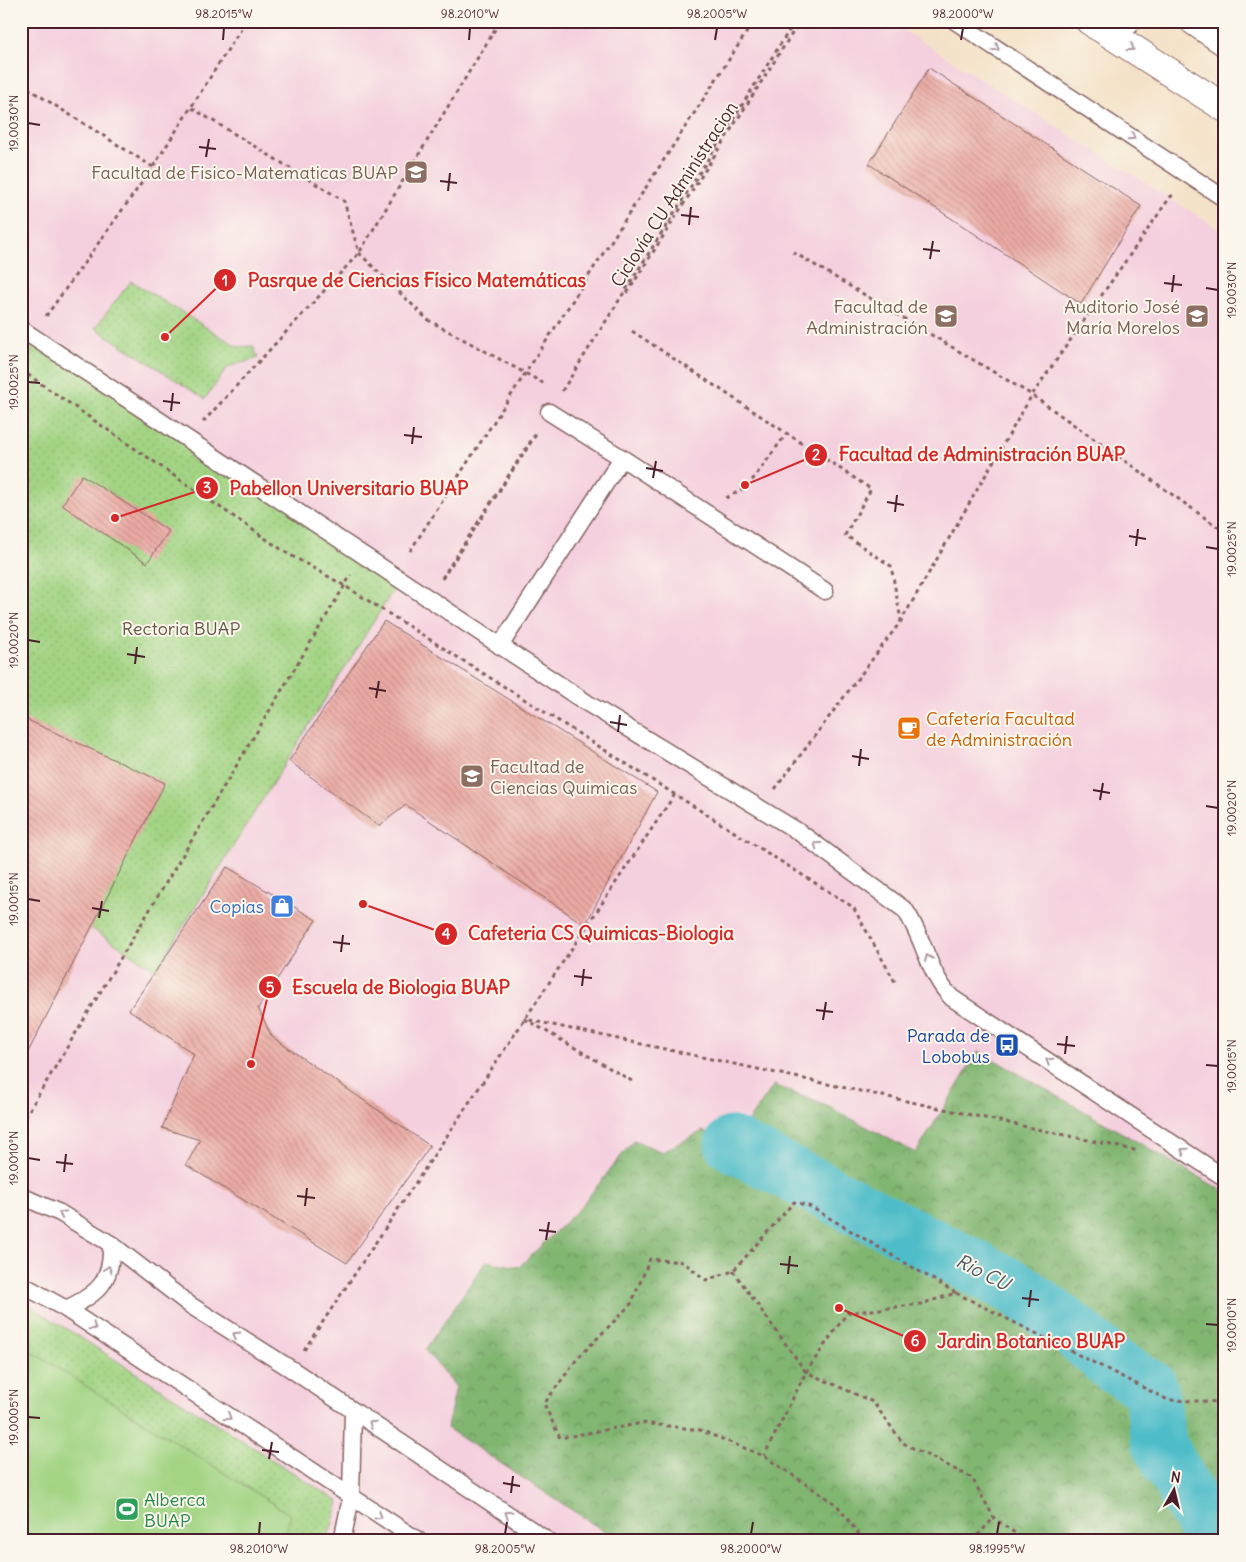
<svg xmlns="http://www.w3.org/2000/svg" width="1246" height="1562" font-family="Delius,sans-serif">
	<defs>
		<pattern id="green-dots" width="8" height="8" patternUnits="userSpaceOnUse" patternTransform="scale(1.25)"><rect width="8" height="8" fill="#a2d483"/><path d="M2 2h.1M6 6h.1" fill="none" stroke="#8db671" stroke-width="1.8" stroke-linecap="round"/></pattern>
		<pattern id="forest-crowns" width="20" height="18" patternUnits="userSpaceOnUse" patternTransform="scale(1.25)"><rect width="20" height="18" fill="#81b671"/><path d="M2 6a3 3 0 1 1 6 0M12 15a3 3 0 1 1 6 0" fill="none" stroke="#6c935d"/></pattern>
		<pattern id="building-back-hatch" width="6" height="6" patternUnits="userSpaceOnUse" patternTransform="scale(1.25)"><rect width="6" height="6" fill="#ecaca5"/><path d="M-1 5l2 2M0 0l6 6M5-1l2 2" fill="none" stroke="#c18b87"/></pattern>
	</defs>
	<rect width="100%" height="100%" fill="#fbf7ec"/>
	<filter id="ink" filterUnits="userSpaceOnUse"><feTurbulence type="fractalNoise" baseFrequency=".02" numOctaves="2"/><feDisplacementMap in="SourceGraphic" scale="10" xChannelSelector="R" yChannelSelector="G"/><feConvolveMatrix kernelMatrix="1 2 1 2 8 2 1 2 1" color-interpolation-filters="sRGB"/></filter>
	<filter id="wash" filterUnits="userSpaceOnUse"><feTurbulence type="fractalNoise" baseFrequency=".0096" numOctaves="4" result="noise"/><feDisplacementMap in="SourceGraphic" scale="20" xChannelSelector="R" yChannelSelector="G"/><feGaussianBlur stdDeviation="1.12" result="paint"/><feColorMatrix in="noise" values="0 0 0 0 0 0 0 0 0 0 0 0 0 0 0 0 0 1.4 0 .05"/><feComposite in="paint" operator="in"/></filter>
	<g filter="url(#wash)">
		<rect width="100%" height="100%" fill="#f4e2c8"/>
		<path fill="#f4cfde" d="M21,21H889L1225,233V1541H21Z"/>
		<g fill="url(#green-dots)" stroke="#767a57">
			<path d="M131,281L238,347L253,346L258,358L228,367L205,399L95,328Z"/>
			<path d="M21,329L399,581L156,970L21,883Z"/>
			<path d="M21,1300L339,1502L327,1541H21Z"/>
		</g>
		<path fill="url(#forest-crowns)" stroke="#666a4e" d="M979,1051L1225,1192V1541H619L447,1428L456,1387L425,1350L486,1261L519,1267L578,1210L634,1140L662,1152L703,1131L732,1144L774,1085L829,1107L916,1153Z"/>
		<path fill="#a2d483" stroke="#767a57" d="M21,1345L291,1515L282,1541H21Z"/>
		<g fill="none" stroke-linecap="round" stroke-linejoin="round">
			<path stroke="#50bdc9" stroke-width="55" d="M732,1144L1017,1289L1074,1331L1113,1365L1150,1387L1160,1446L1213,1541"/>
		</g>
		<g id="blocks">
			<g fill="url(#building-back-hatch)">
				<path d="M929,68L1141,206L1081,304L869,164Z"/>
				<path d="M82,475L169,531L147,563L62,505Z"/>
				<path d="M384,621L657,792L585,925L406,805L379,826L289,761Z"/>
				<path d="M21,717L165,783L21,1066Z"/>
				<path d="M227,867L316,920L258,1008L272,1037L430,1146L347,1263L186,1165L200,1140L162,1128L194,1054L129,1010Z"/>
			</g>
		</g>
	</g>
	<g filter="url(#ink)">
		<use href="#blocks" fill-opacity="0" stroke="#866362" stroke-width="1"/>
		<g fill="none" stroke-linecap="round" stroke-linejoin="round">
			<g stroke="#866362" stroke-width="19">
				<g id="lane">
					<path d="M955,21L1225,199"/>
					<path d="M21,329L587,703L799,832L905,910C924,937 928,974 952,998L1225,1178"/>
					<path d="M549,412L622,458"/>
					<path d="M500,646L622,458L825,591"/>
					<path d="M21,1196L60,1213L111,1244L190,1305L291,1369L548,1541"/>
					<path d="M21,1284L66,1309L419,1541"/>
					<path d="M66,1309C98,1294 113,1281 111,1244"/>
					<path d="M342,1541L351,1498L353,1411"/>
				</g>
			</g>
			<g stroke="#866362" stroke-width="30">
				<path id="street" d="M1090,21L1225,108"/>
			</g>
			<g stroke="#866362" stroke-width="30">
				<g id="secondary">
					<path d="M1194,21L1225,42"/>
					<path d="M1097,26L1126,21"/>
				</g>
			</g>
			<g stroke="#866362" stroke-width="3" stroke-dasharray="4 4" stroke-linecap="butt">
				<path d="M21,84L153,167"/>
				<path d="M192,108L344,201L359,253L428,320L545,384"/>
				<path d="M793,252L1032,395L1225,532"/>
				<path d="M627,293L800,21"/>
				<path d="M46,316L153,167L246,21"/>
				<path d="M632,331L871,489L845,535L891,566L901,620"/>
				<path d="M21,370L285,552L345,586L853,907L895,982"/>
				<path d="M562,391L795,21"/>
				<path d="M203,422L359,253L500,21"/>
				<path d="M726,498L748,486L787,433"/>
				<path d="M410,551L754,21"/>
				<path d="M442,578L536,433"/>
				<path d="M442,579L537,433"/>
				<path d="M775,789L901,621L1032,395L1171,196H1175"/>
				<path d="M632,1081L525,1019L1139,1151"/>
				<path d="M21,1124L351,575"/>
				<path d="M733,1271L806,1372L764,1456"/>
				<path d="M956,1293L1168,1400L1225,1402"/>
				<path d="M304,1350L675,794"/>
				<path d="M864,1541L837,1505L764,1456L700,1430L643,1423L560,1438L544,1404L577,1359L631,1304L650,1259L683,1262L706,1280L733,1271L794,1202L809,1206L956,1293L921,1304L847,1313L806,1372L873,1402L903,1443L972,1478L994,1518L1026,1541"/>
				<path d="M972,1541L994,1518"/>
			</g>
			<use href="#lane" stroke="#fff" stroke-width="16"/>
			<use href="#street" stroke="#fff" stroke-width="28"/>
			<use href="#secondary" stroke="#fff" stroke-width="28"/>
		</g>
		<defs><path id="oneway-chevron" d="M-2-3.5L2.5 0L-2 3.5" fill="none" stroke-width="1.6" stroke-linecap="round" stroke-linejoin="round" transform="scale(1.25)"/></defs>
		<g stroke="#ae9aa0">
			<use href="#oneway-chevron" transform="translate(996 48) rotate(33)"/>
			<use href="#oneway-chevron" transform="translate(1131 48) rotate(33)"/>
			<use href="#oneway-chevron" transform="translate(1132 137) rotate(33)"/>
			<use href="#oneway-chevron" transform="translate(817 845) rotate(-144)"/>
			<use href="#oneway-chevron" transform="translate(928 958) rotate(-113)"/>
			<use href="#oneway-chevron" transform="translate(1049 1061) rotate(-147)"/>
			<use href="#oneway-chevron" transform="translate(1184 1151) rotate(-147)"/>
			<use href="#oneway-chevron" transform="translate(62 1214) rotate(-152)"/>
			<use href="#oneway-chevron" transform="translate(108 1269) rotate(-73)"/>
			<use href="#oneway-chevron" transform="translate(93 1327) rotate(33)"/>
			<use href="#oneway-chevron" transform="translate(236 1335) rotate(-148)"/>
			<use href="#oneway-chevron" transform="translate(228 1417) rotate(33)"/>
			<use href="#oneway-chevron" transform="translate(372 1424) rotate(-146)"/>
			<use href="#oneway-chevron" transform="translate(508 1514) rotate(-146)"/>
			<use href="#oneway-chevron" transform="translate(379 1516) rotate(32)"/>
		</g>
	</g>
	<path fill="none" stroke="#4a1f2b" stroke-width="2" d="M223,40L224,28M469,40L470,28M715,40L717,28M961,40L963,28M28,123L40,125M199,147L216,149M206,157L209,139M440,181L457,183M448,191L450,173M681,215L699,217M689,225L691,207M923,249L940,251M930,259L933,241M1164,283L1182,285M1206,288L1218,290M1172,292L1174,275M28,382L40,383M163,401L180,403M171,411L173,393M404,435L422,437M412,444L414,427M646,468L663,471M653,478L656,461M887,502L904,505M895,512L897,495M1129,536L1146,539M1136,546L1138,529M1206,547L1218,549M28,640L40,642M127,654L145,657M135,664L137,647M369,688L386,691M376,698L379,681M610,722L627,725M618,732L620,715M852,756L869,759M859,766L861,749M1093,790L1110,793M1100,800L1103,783M1206,806L1218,808M28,899L40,901M92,908L109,911M99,918L102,901M333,942L350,944M341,952L343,935M574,976L592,978M582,986L584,969M816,1010L833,1012M823,1020L826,1002M1057,1044L1075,1046M1065,1054L1067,1036M1206,1065L1218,1066M28,1158L40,1160M56,1162L73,1164M64,1172L66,1154M297,1196L315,1198M305,1206L307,1188M539,1230L556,1232M546,1240L549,1222M780,1264L798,1266M788,1274L790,1256M1022,1298L1039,1300M1029,1307L1031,1290M1206,1324L1218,1325M28,1417L40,1418M262,1450L279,1452M269,1459L272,1442M503,1483L520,1486M511,1493L513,1476M259,1534L260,1522M505,1534L507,1522M751,1534L753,1522M997,1534L999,1522"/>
	<defs>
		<g id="university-square" transform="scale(1.25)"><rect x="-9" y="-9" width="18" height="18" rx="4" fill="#8d6e63" stroke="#fbf7ec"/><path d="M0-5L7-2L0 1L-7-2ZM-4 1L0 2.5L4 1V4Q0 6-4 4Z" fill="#fff"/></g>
		<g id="school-square" transform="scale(1.25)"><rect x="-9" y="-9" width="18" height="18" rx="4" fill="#8d6e63" stroke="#fbf7ec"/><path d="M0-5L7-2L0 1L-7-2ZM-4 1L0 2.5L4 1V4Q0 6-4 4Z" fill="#fff"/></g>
		<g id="cafe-square" transform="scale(1.25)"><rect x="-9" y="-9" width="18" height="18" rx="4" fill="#e8710a" stroke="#fbf7ec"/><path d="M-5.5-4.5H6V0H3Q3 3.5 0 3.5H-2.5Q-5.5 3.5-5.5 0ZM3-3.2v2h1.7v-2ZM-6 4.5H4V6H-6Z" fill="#fff"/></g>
		<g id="shop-square" transform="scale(1.25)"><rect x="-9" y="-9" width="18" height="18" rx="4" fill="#3f7fe0" stroke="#fbf7ec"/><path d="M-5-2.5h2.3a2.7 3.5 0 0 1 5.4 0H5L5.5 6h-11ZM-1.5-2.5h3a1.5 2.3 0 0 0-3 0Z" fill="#fff"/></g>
		<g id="bus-square" transform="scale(1.25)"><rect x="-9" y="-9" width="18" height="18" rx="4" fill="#1a4fb4" stroke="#fbf7ec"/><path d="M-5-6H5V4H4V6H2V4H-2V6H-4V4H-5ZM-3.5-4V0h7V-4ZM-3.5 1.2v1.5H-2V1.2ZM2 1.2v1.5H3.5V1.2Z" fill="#fff"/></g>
		<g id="stadium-square" transform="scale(1.25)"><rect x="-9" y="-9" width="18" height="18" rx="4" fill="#2e9e5b" stroke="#fbf7ec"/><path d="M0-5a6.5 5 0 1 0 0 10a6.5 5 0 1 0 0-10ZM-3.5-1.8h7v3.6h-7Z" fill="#fff"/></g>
	</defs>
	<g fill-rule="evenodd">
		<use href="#university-square" x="416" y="172"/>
		<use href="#school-square" x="946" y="316"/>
		<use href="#university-square" x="1197" y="316"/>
		<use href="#cafe-square" x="909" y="728"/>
		<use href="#university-square" x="472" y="776"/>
		<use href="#shop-square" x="282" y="906"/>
		<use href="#bus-square" x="1007" y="1045"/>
		<use href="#stadium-square" x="127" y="1509"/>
	</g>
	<g text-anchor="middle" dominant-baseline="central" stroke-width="4" stroke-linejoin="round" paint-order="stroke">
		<g font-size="18" fill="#785e54" stroke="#fbf7ec" text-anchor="end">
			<text x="398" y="172">Facultad de Fisico-Matematicas BUAP</text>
			<text x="928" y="306">Facultad de<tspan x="928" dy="21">Administración</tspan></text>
			<text x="1180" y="306">Auditorio José<tspan x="1180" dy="21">María Morelos</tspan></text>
			<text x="490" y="766" text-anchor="start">Facultad de<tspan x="490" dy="21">Ciencias Quimicas</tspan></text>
		</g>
		<g font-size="18" fill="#4a1f2b" stroke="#fbf7ec">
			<text transform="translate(674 194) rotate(-57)">Ciclovía CU Administracion</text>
		</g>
		<g font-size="18" fill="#645545" stroke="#fbf7ec">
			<text x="181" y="628">Rectoria BUAP</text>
		</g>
		<g font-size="18" fill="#c56008" stroke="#fbf7ec" text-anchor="start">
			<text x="926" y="718">Cafetería Facultad<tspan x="926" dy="21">de Administración</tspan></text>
		</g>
		<g font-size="18" fill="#366cbe" stroke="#fbf7ec" text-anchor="end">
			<text x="264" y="906">Copias</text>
		</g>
		<g font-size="18" fill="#164399" stroke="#fbf7ec" text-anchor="end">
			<text x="990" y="1035">Parada de<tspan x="990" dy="21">Lobobus</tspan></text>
		</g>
		<g font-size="18" fill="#27864d" stroke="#fbf7ec" text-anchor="start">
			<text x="144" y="1499">Alberca<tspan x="144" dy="21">BUAP</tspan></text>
		</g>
		<g font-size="19" font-style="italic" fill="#4c5662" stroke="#fbf7ec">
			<text transform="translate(983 1272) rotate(27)">Rio CU</text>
		</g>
	</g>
	<path fill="none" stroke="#d62828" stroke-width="2" d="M165 337L225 280M745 485L816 455M115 518L207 488M363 904L446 934M251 1064L270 987M839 1308L915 1341"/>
	<g fill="#d62828" stroke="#fbf7ec" stroke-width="2">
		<circle cx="165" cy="337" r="5"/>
		<circle cx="745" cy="485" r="5"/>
		<circle cx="115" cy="518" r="5"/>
		<circle cx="363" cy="904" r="5"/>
		<circle cx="251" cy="1064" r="5"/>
		<circle cx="839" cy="1308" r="5"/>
		<circle cx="225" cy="280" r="12"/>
		<circle cx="816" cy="455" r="12"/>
		<circle cx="207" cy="488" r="12"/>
		<circle cx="446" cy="934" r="12"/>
		<circle cx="270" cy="987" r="12"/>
		<circle cx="915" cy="1341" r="12"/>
	</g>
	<g font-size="15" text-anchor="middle" font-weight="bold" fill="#fff">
		<text x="225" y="286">1</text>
		<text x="816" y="460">2</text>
		<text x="207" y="493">3</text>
		<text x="446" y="939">4</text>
		<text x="270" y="993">5</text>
		<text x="915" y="1346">6</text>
	</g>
	<g font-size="19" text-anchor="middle" font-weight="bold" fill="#d62828" stroke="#fbf7ec" stroke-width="4" stroke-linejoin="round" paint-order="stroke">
		<text x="417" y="287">Pasrque de Ciencias Físico Matemáticas</text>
		<text x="982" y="461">Facultad de Administración BUAP</text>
		<text x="349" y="495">Pabellon Universitario BUAP</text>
		<text x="601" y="940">Cafeteria CS Quimicas-Biologia</text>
		<text x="401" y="994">Escuela de Biologia BUAP</text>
		<text x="1031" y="1348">Jardin Botanico BUAP</text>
	</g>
	<rect width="1246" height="1562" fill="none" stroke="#fbf7ec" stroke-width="55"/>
	<g transform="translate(1174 1490) rotate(8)" stroke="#fbf7ec" stroke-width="4" paint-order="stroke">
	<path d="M0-4L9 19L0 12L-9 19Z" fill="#4a1f2b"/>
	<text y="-8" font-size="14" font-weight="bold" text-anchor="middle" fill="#4a1f2b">N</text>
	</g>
	<rect x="28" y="28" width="1190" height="1506" fill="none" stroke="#4a1f2b" stroke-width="2"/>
	<g font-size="12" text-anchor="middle" fill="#4a1f2b">
		<text x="224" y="18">98.2015°W</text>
		<text x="470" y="18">98.2010°W</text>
		<text x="717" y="18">98.2005°W</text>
		<text x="963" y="18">98.2000°W</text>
		<text transform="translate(14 123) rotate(-90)" y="4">19.0030°N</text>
		<text transform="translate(1232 290) rotate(-90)" y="4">19.0030°N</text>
		<text transform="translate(14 382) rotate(-90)" y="4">19.0025°N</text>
		<text transform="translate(1232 549) rotate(-90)" y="4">19.0025°N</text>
		<text transform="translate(14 640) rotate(-90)" y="4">19.0020°N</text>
		<text transform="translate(1232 808) rotate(-90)" y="4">19.0020°N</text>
		<text transform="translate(14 899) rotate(-90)" y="4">19.0015°N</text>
		<text transform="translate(1232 1066) rotate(-90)" y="4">19.0015°N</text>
		<text transform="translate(14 1158) rotate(-90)" y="4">19.0010°N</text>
		<text transform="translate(1232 1325) rotate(-90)" y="4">19.0010°N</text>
		<text transform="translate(14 1417) rotate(-90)" y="4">19.0005°N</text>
		<text x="259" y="1553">98.2010°W</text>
		<text x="505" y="1553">98.2005°W</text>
		<text x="751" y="1553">98.2000°W</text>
		<text x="997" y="1553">98.1995°W</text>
	</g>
</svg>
